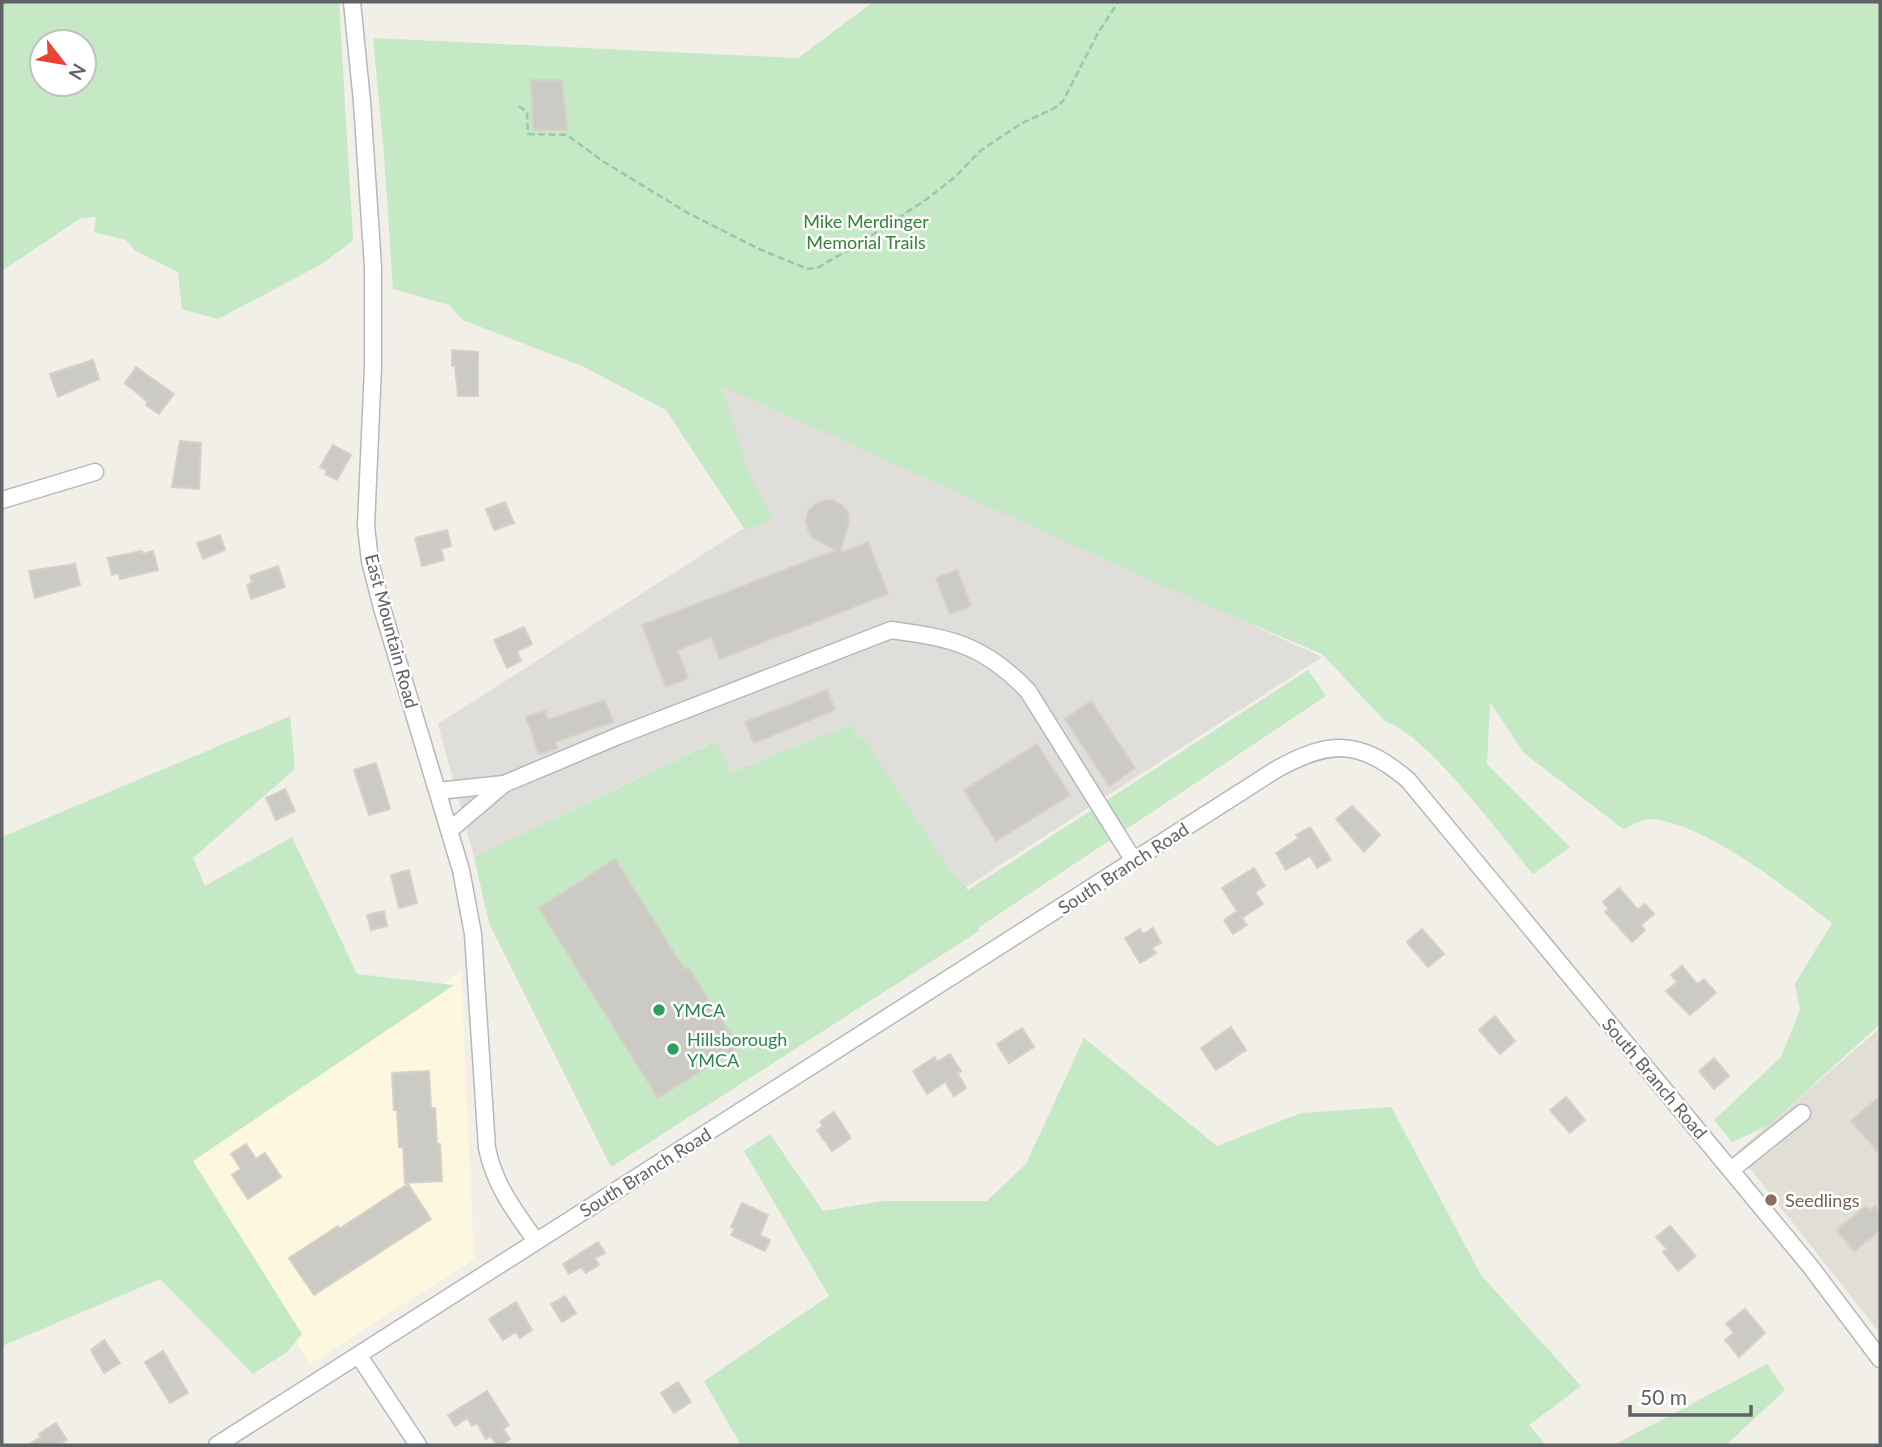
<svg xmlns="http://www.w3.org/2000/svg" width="1882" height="1447" font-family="Lato,sans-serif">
	<rect width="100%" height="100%" fill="#f1efe8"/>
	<path fill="#fef7e0" d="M461,972L474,1259L310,1364L189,1161Z"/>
	<path fill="#e0deda" d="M716,379L1322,657L957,893L851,724L730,772L715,741L474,857L438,724L761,517Z"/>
	<path fill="#e1ded6" d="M1880,1028V1333L1737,1152Z"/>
	<g fill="#c5e8c5" fill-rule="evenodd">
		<path d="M2,2H339L353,241L320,265L218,319L182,309L178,272L135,251L126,240L94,232L96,217L81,218L2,271ZM42,42H84V84H42Z"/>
		<path d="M873,2H1880V1024L1769,1125L1732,1142L1714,1120L1781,1057L1800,1010L1795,984L1832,923C1789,890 1707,824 1652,819C1644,818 1631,826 1623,829L1524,753L1490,702L1487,764L1570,847L1533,874C1503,839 1426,733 1386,722L1322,654L1197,601L722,386L748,473L773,519L745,530L666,410L584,367L463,320L449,305L393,289L384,154L373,38L798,58Z"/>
		<path d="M1308,670L1326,696L978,928L979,931L611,1167L489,923L474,857L716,741L731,772L851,724L859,738L863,737L942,859L968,890Z"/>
		<path d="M290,716L295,769L193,858L205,886L292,837L357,974L454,985L193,1161L302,1334L287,1352L253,1374L160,1279L2,1346V837Z"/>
		<path d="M1084,1038L1217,1146L1301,1113L1391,1107L1481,1275L1581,1386L1529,1425L1546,1445H741L704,1381L829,1296L744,1151L770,1134L823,1211L883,1201H987L1026,1164Z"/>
		<path d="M1767,1364L1785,1390L1726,1445H1614Z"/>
	</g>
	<g fill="#cccac5" stroke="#d6d1c6" stroke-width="2">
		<path d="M531,80H562L567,130H533Z"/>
		<path d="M452,350L478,352V396H458L455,366H452Z"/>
		<path d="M93,360L99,379L58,397L50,374Z"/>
		<path d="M136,367L174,394L159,414L146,405L148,402L125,383Z"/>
		<path d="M180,441L201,443L199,489L172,487Z"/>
		<path d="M333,445L351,455L337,480L325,474L327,470L320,467Z"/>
		<path d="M824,500H833L842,505L848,513L849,522L840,553L868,542L888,594L720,659L711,637L677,650L688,678L666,687L642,625L836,550L813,538L808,530L806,521L808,511L815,504Z"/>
		<path d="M505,502L514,523L494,530L486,509Z"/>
		<path d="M447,530L451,546L441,549L444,560L422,566L415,538Z"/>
		<path d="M220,535L225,550L203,559L197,543Z"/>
		<path d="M142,551L143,554L153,551L158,570L120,579L119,573L112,575L108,558Z"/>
		<path d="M75,564L80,585L35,598L29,571Z"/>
		<path d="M278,566L285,587L251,599L247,585L252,583L250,576Z"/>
		<path d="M957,570L971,606L950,614L936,578Z"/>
		<path d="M524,627L532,644L517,651L521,661L507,668L494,640Z"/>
		<path d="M827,690L835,710L754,743L745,722Z"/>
		<path d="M605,700L613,722L555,742L557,748L539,754L526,717L545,711L548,720Z"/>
		<path d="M1091,701L1135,768L1109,786L1065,719Z"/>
		<path d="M1037,744L1070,795L996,841L964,790Z"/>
		<path d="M376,763L390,809L369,815L354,770Z"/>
		<path d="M285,789L295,811L276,820L266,798Z"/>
		<path d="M1352,806L1380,835L1364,852L1336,819Z"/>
		<path d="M1310,827L1331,860L1317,868L1310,856L1286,870L1276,853L1299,838L1296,835Z"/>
		<path d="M615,859L685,970L688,967L739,1047L658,1098L539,908Z"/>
		<path d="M1254,868L1265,886L1255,892L1263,904L1242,918L1247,925L1233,934L1224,920L1237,911L1222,888Z"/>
		<path d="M409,870L417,903L399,908L391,875Z"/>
		<path d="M1619,888L1638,910L1645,904L1654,914L1641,925L1645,930L1632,942L1605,912L1609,909L1603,902Z"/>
		<path d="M384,911L387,926L371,930L367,915Z"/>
		<path d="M1153,928L1161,943L1152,948L1156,953L1140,963L1125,938L1140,929L1143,934Z"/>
		<path d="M1422,929L1444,954L1428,967L1407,942Z"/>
		<path d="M1682,966L1697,984L1704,979L1716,993L1690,1015L1666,991L1677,982L1671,975Z"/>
		<path d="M1495,1016L1515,1041L1500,1054L1479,1030Z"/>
		<path d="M1231,1027L1246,1050L1216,1070L1201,1048Z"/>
		<path d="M1022,1028L1034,1047L1009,1063L997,1044Z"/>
		<path d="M950,1054L961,1071L957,1073L966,1088L954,1096L945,1082L927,1094L913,1071L935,1057L937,1062Z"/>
		<path d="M1714,1058L1729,1076L1714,1089L1699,1071Z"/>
		<path d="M429,1071L431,1108H435L437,1144H440L442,1181L405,1183L403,1147H399L397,1110H394L392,1073Z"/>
		<path d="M1880,1096V1154L1851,1121Z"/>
		<path d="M1566,1097L1585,1120L1570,1133L1550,1110Z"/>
		<path d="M834,1112L851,1138L832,1151L817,1130L823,1126L820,1122Z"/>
		<path d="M246,1144L256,1159L265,1153L281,1177L248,1199L232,1175L241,1169L231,1154Z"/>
		<path d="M408,1184L431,1219L314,1295L289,1258L338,1226L339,1229Z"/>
		<path d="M742,1203L768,1215L760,1235L770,1240L765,1251L731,1235L735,1229L731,1227Z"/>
		<path d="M1866,1206L1870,1210L1875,1206L1880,1213V1230L1854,1251L1837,1230Z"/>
		<path d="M1670,1226L1696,1256L1678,1271L1663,1252L1667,1249L1656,1237Z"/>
		<path d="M598,1242L605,1253L595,1258L599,1265L586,1273L581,1267L569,1274L563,1264Z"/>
		<path d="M565,1296L576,1313L562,1322L551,1304Z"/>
		<path d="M516,1302L532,1330L520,1338L516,1332L503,1340L489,1319Z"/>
		<path d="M1745,1309L1765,1333L1739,1357L1725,1340L1734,1333L1726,1324Z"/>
		<path d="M104,1340L120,1363L104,1373L91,1350Z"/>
		<path d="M163,1351L188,1393L170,1403L145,1362Z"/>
		<path d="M678,1382L691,1402L674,1413L661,1393Z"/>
		<path d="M487,1391L509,1425L503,1429L510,1439L501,1445H496L491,1436L486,1439L477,1423L472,1426L467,1418L455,1426L448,1415Z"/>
		<path d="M56,1423L67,1440L57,1445H28L41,1437L39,1434Z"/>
	</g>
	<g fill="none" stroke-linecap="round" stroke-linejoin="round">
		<g stroke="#b5b8bc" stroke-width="19">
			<g id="minor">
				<path d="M352,2L362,102L373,267V367L366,526L370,561L382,608L461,870L473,934L487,1148C494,1184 515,1212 536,1241"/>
				<path d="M2,500L95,472"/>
				<path d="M438,791L504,784"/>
				<path d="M450,830L504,784L618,736L891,630C952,638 984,645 1028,691L1134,861"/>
				<path d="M1731,1170L1802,1113"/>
				<path d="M359,1356L418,1445"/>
				<path d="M217,1445L1277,769C1330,740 1360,739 1408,780L1810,1266L1880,1359"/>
			</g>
		</g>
		<path stroke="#9cc7a9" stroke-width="2.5" stroke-dasharray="7 3.5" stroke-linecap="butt" d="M519,106L527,112L528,134L567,135L604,162L688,213L761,250L808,269L817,268L857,245L927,199L956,176L980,151L1022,123L1053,109L1063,101L1098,33L1118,2"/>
		<use href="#minor" stroke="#fff" stroke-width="16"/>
	</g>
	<g fill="#2e9e5b" stroke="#fff" stroke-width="2.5">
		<circle cx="659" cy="1010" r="7"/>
		<circle cx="673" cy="1049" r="7"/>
	</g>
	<circle fill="#8d6e63" stroke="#fff" stroke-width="2.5" cx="1771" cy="1200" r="7"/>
	<g text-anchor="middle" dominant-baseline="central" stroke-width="5" stroke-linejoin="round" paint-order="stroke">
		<g font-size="18" fill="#348238" stroke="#fff">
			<text x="866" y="221">Mike Merdinger<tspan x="866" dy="21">Memorial Trails</tspan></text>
		</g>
		<g font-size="18" fill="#5f6368" stroke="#fff">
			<text transform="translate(392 631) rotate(75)">East Mountain Road</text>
			<text transform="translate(1123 868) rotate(-33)">South Branch Road</text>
			<text transform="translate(1655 1078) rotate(50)">South Branch Road</text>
			<text transform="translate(645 1172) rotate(-32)">South Branch Road</text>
		</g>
		<g font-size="18" fill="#27864d" stroke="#fff" text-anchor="start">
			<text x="673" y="1010">YMCA</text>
			<text x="687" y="1039">Hillsborough<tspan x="687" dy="21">YMCA</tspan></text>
		</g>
		<g font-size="18" fill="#785e54" stroke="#fff" text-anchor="start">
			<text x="1785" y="1200">Seedlings</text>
		</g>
	</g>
	<rect width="1882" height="1447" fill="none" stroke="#5f6368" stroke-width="7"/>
	<g transform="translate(63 63) rotate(121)"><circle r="33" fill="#ffffff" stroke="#bfc1c3" stroke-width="2"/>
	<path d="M0-5L12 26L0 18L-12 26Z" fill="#ea4335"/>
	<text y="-10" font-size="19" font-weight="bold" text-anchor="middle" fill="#5f6368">N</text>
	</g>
	<path d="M1630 1405v10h121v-10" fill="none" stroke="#5f6368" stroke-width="3.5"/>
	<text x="1640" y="1405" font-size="21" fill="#5f6368" stroke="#ffffff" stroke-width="5" paint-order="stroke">50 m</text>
</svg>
